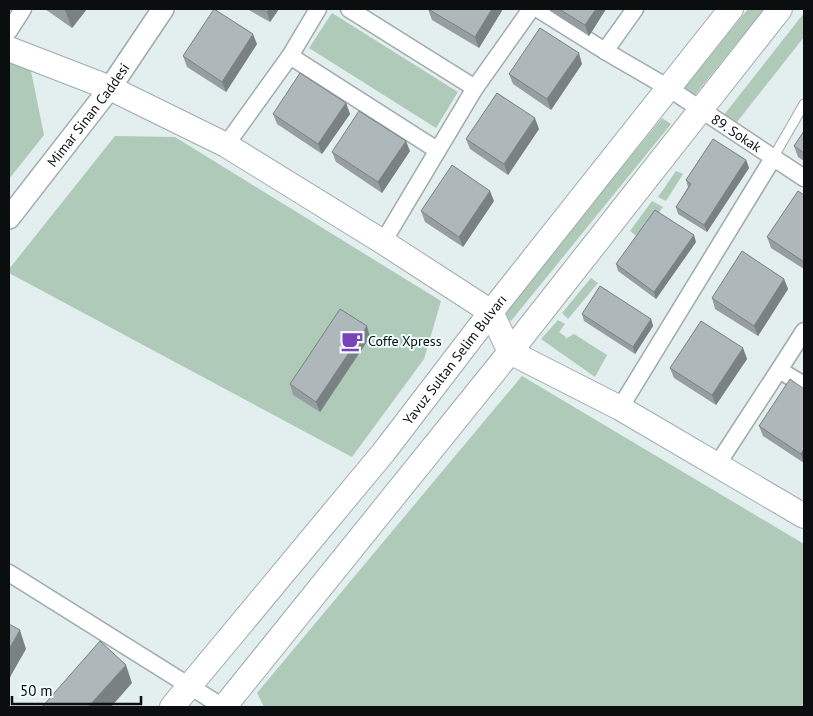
<svg xmlns="http://www.w3.org/2000/svg" width="813" height="716" font-family="'PT Sans',sans-serif">
	<rect width="100%" height="100%" fill="#e3eeef"/>
	<g fill="#afcab9">
		<path d="M748,9H764L686,106L676,98Z"/>
		<path d="M332,13L458,92L436,128L309,48Z"/>
		<path d="M804,13V37L729,132L716,125Z"/>
		<path d="M9,61L31,71L44,135L9,179Z"/>
		<path d="M662,118L671,124L511,321L501,315Z"/>
		<path d="M115,136L175,137L441,301L424,359L352,457L9,273V269Z"/>
		<path d="M676,171L683,174L666,201L658,197Z"/>
		<path d="M652,201L663,207L639,238L630,231Z"/>
		<path d="M591,278L598,283L568,319L562,313Z"/>
		<path d="M558,320L565,324L559,332L566,337L565,339L574,334L607,355L595,377L541,339Z"/>
		<path d="M522,376L804,544V707H264L257,693Z"/>
	</g>
	<g fill="none" stroke-linecap="round" stroke-linejoin="round">
		<g stroke="#9faaaa" stroke-width="11">
			<path id="service" d="M773,158L804,104"/>
		</g>
		<g stroke="#9faaaa" stroke-width="19">
			<g id="minor">
				<path d="M349,9L475,88"/>
				<path id="s1" d="M538,9L605,51L667,87L804,178"/>
				<path d="M9,31L23,9"/>
				<path d="M605,51L635,9"/>
				<path d="M290,56L437,150"/>
				<path d="M226,145L290,56L318,9"/>
				<path d="M383,242L475,88L531,9"/>
				<path d="M804,331L779,370L804,385"/>
				<path d="M620,408L773,158"/>
				<path d="M717,465L779,370"/>
				<path d="M9,573L223,707"/>
			</g>
		</g>
		<g stroke="#9faaaa" stroke-width="24">
			<g id="tertiary">
				<path id="s2" d="M9,218L110,88L163,9"/>
			</g>
		</g>
		<g stroke="#9faaaa" stroke-width="26">
			<g id="secondary">
				<path d="M9,49L110,88L226,145L383,242L491,312L510,352L620,408L804,516"/>
				<path id="s3" d="M172,707L383,453L491,312L731,9"/>
				<path d="M224,707L510,352L780,9"/>
			</g>
		</g>
		<use href="#service" stroke="#fff" stroke-width="9"/>
		<use href="#minor" stroke="#fff" stroke-width="16"/>
		<use href="#tertiary" stroke="#fff" stroke-width="21"/>
		<use href="#secondary" stroke="#fff" stroke-width="24"/>
	</g>
	<g fill="#969ea1">
		<path d="M45,9H87L72,28Z"/>
		<path d="M247,9H279L270,22Z"/>
		<path d="M428,9H503L479,48L432,20Z"/>
		<path d="M549,9H606L589,36L550,11Z"/>
		<path d="M257,44L226,92L187,67L183,56Z"/>
		<path d="M582,64L551,110L513,84L509,74Z"/>
		<path d="M346,103L350,114L322,154L277,124L273,114Z"/>
		<path d="M539,129L508,175L470,149L466,139Z"/>
		<path d="M804,131V161L798,157L794,146Z"/>
		<path d="M410,151L382,193L336,162L332,152Z"/>
		<path d="M746,160L749,168L707,232L678,214L676,207L688,187L686,180Z"/>
		<path d="M804,195V269L771,248L767,237Z"/>
		<path d="M494,201L463,247L425,222L421,211Z"/>
		<path d="M696,242L656,299L618,271L616,264Z"/>
		<path d="M784,279L788,289L758,336L715,309L712,298Z"/>
		<path d="M582,314L651,319L653,326L635,354L584,321Z"/>
		<path d="M370,337L320,412L293,395L290,384Z"/>
		<path d="M743,348L747,359L716,405L674,378L670,368Z"/>
		<path d="M804,389V463L763,436L759,426Z"/>
	</g>
	<g fill="#7a8183">
		<path d="M66,9H87L72,28L65,10Z"/>
		<path d="M269,9H279L270,22L267,12Z"/>
		<path d="M492,9H503L479,48L475,37Z"/>
		<path d="M596,9H606L589,36L585,25Z"/>
		<path d="M253,34L257,44L226,92L222,82Z"/>
		<path d="M579,53L582,64L551,110L547,99Z"/>
		<path d="M346,103L350,114L322,154L318,144Z"/>
		<path d="M535,118L539,129L508,175L504,164Z"/>
		<path d="M406,141L410,151L382,193L378,182Z"/>
		<path d="M746,160L749,168L707,232L704,225Z"/>
		<path d="M490,191L494,201L463,247L459,237Z"/>
		<path d="M694,235L696,242L656,299L654,292Z"/>
		<path d="M784,279L788,289L758,336L754,326Z"/>
		<path d="M651,319L653,326L635,354L633,347Z"/>
		<path d="M367,326L370,337L320,412L316,402Z"/>
		<path d="M743,348L747,359L716,405L712,395Z"/>
		<path d="M804,449V462L801,454Z"/>
		<path d="M20,630L26,649L9,679V649Z"/>
		<path d="M126,665L132,683L111,707H88Z"/>
	</g>
	<g fill="#aeb8bb" stroke="#7a8183">
		<path d="M214,9L253,34L222,82L183,56Z"/>
		<path d="M261,9H269L267,12Z"/>
		<path d="M428,9H492L475,37Z"/>
		<path d="M559,9H596L585,25Z"/>
		<path d="M540,28L579,53L547,99L509,74Z"/>
		<path d="M300,73L346,103L318,144L273,114Z"/>
		<path d="M497,93L535,118L504,164L466,139Z"/>
		<path d="M359,111L406,141L378,182L332,152Z"/>
		<path d="M804,131V153L794,146Z"/>
		<path d="M713,139L746,160L704,225L676,207L691,184L686,180Z"/>
		<path d="M452,165L490,191L459,237L421,211Z"/>
		<path d="M798,191L804,195V262L767,237Z"/>
		<path d="M655,210L694,235L654,292L616,264Z"/>
		<path d="M742,251L784,279L754,326L712,298Z"/>
		<path d="M600,286L651,319L633,347L582,314Z"/>
		<path d="M340,309L367,326L316,402L290,384Z"/>
		<path d="M701,321L743,348L712,395L670,368Z"/>
		<path d="M790,379L804,389V449L801,454L759,426Z"/>
		<path d="M9,624L20,630L9,649Z"/>
		<path d="M100,641L126,665L88,707H42Z"/>
	</g>
	<defs>
		<g id="cafe-bare" transform="scale(1.725)"><path d="M-5.5-4.5H6V0H3Q3 3.5 0 3.5H-2.5Q-5.5 3.5-5.5 0ZM3-3.2v2h1.7v-2ZM-6 4.5H4V6H-6Z" fill="#7942b9" stroke="#f0fcfc" stroke-width="2.5" paint-order="stroke"/></g>
	</defs>
	<g fill-rule="evenodd">
		<use href="#cafe-bare" x="352" y="341"/>
	</g>
	<g text-anchor="middle" dominant-baseline="central" stroke-width="4" stroke-linejoin="round" paint-order="stroke">
		<g font-size="14" fill="#0a0e0e" stroke="#f0fcfc">
			<text stroke="none"><textPath href="#s2" startOffset="130">Mimar Sinan Caddesi</textPath></text>
			<text stroke="none"><textPath href="#s1" startOffset="234">89. Sokak</textPath></text>
			<text stroke="none"><textPath href="#s3" startOffset="448">Yavuz Sultan Selim Bulvarı</textPath></text>
		</g>
		<g font-size="14" fill="#0a0e0e" stroke="#f0fcfc" text-anchor="start">
			<text x="368" y="341">Coffe Xpress</text>
		</g>
	</g>
	<rect width="813" height="716" fill="none" stroke="#0a0e0e" stroke-width="20"/>
	<path d="M12 696v8h129v-8" fill="none" stroke="#0a0e0e" stroke-width="2.5"/>
	<text x="20" y="696" font-size="15" fill="#0a0e0e" stroke="#f0fcfc" stroke-width="4" paint-order="stroke">50 m</text>
</svg>
